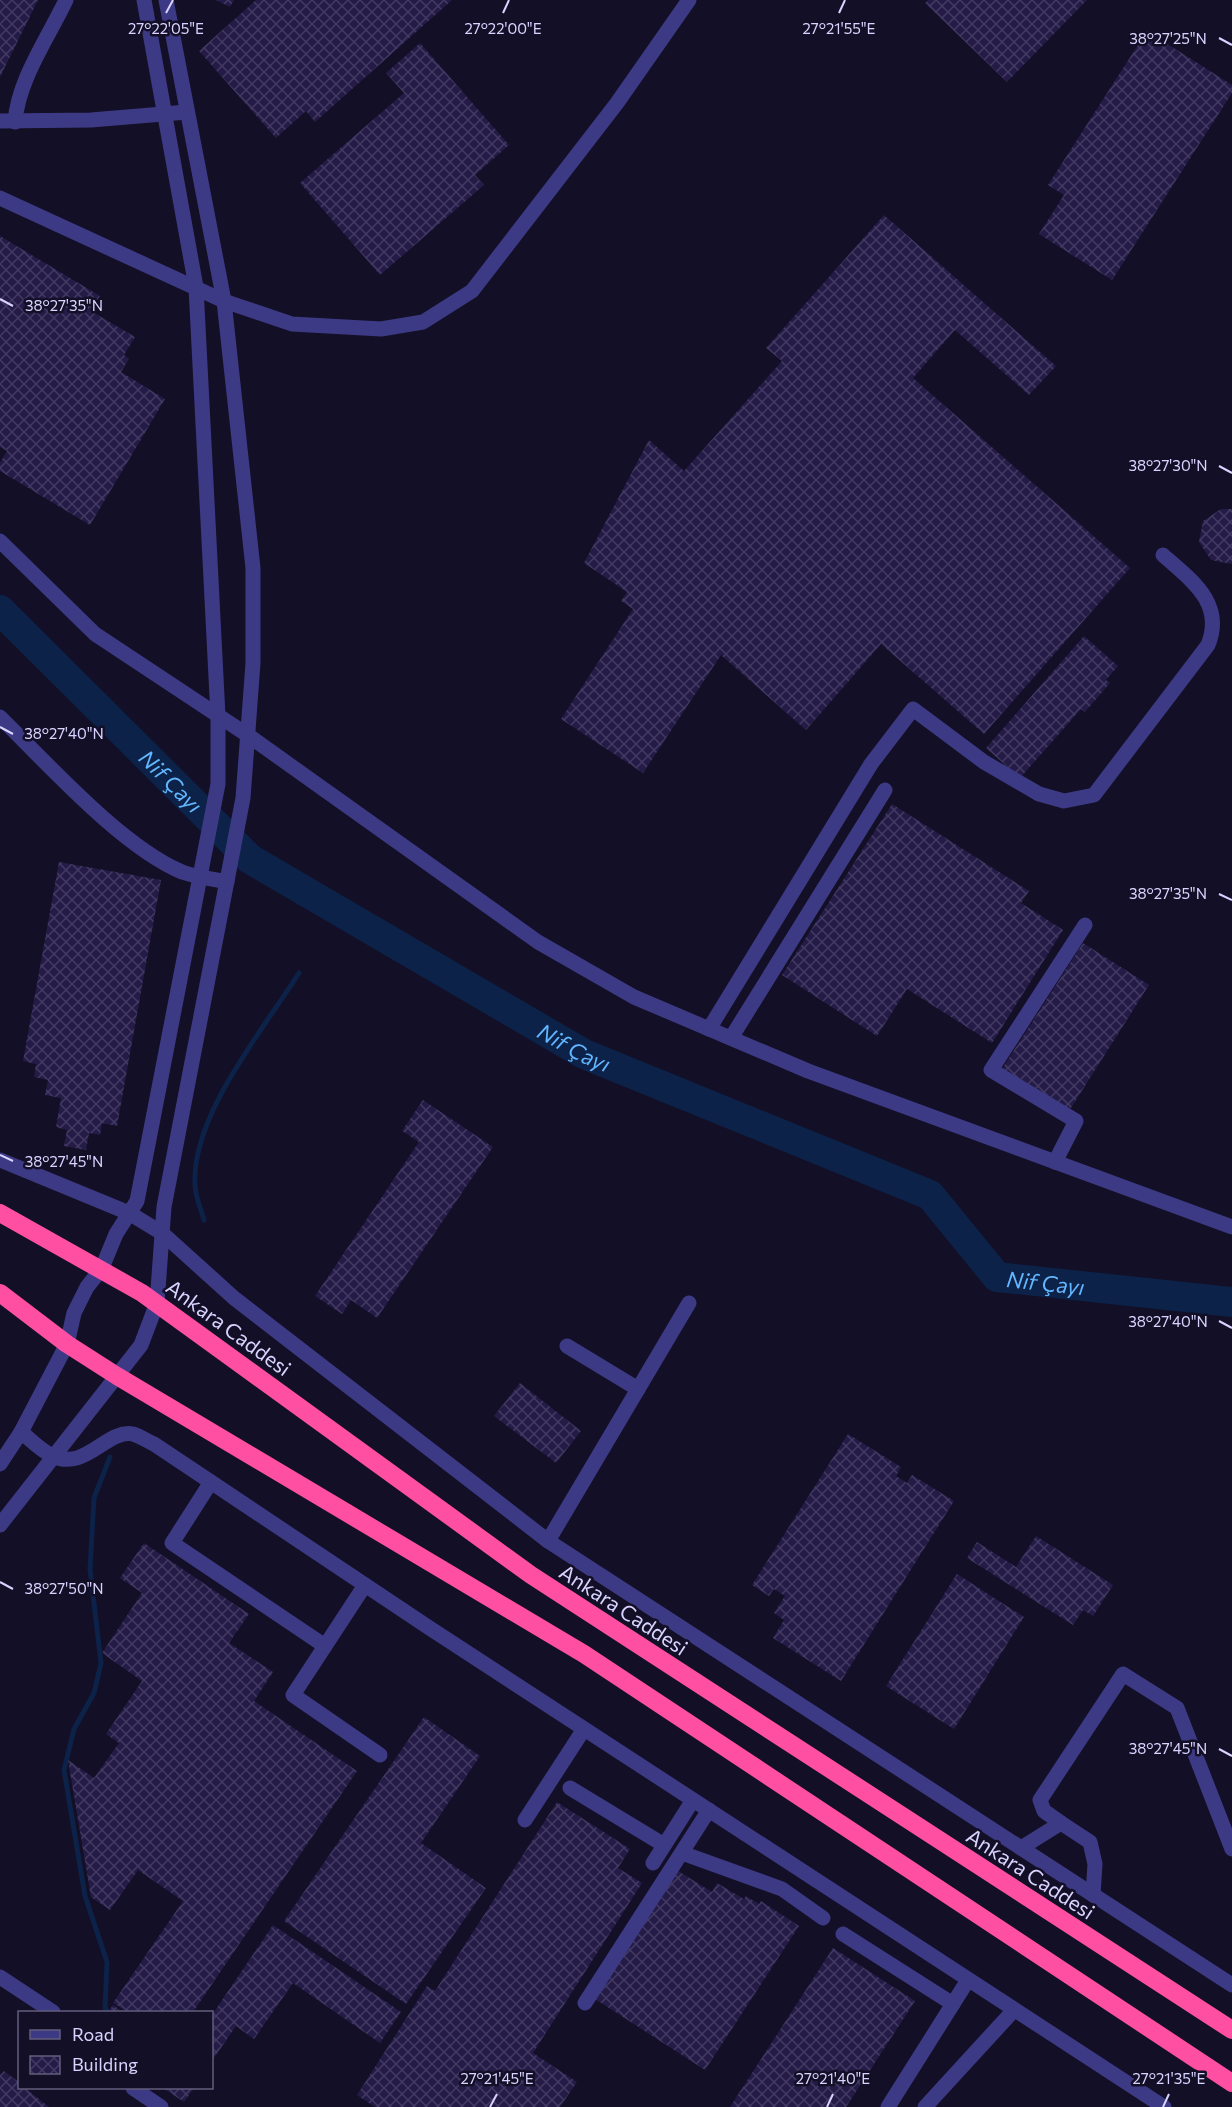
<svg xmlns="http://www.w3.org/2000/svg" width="1232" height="2107" font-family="Commissioner,sans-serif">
	<defs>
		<pattern id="building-cross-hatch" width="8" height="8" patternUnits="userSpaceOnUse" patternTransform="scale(1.5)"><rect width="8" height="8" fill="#241b47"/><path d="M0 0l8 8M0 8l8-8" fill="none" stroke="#433b63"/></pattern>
	</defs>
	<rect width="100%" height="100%" fill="#130f26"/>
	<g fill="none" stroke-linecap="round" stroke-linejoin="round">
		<g stroke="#0c2248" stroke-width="5">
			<path d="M204,1220C201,1209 195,1196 195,1185C191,1116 263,1030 299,973"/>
			<path d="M108,2012L105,2008L107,1962L85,1896L64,1770L74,1729L94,1693L101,1663L90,1569L94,1498L110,1457"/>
		</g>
		<path stroke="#0c2248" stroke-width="30" id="s1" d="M0,610L250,859L584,1054L930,1195L997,1277L1232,1302"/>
	</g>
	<g fill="url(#building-cross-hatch)">
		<path d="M0,0H38L0,77Z"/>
		<path d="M216,0H234L230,7Z"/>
		<path d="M256,0H452L315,122L306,111L276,138L199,51Z"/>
		<path d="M928,0H1087L1007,82L925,3Z"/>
		<path d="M1147,31L1232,85V93L1112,280L1039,234L1064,195L1048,185Z"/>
		<path d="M420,43L509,145L475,175L484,185L380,275L300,183L404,93L386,73Z"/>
		<path d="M884,215L1056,366L1029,395L955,330L913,378L1130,568L984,734L881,644L806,730L721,655L643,773L561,719L633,609L621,601L627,592L584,563L649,440L684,471L782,361L766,348Z"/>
		<path d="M0,236L100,296L91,311L135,337L124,355L129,359L121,372L165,399L90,525L0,471V463L7,451L0,447Z"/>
		<path d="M1221,509H1232V564L1211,560L1199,542L1203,521Z"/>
		<path d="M1084,636L1118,666L1106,680L1110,683L1085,712L1081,709L1020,778L986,748Z"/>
		<path d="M892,804L1029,891L1021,903L1063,930L992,1043L907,989L877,1036L782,975Z"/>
		<path d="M59,862L161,880L117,1126L102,1123L100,1135L89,1133L86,1150L64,1146L67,1130L56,1127L61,1098L45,1095L48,1080L34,1077L36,1064L23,1061Z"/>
		<path d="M1083,943L1149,985L1069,1111L1002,1069Z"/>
		<path d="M423,1100L493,1147L377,1318L351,1300L342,1314L315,1296L419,1142L402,1131Z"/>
		<path d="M520,1383L581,1431L556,1463L494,1416Z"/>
		<path d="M848,1434L901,1467L896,1476L907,1483L912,1475L954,1501L841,1681L773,1638L784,1620L774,1613L785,1596L774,1589L769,1596L752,1585Z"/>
		<path d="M1036,1536L1113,1585L1093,1616L1083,1610L1073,1625L967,1558L977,1542L1016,1567Z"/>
		<path d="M144,1543L249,1614L229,1643L273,1672L254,1701L357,1771L193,2012H128L113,2003L183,1901L138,1870L110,1910L91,1897L68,1760L94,1778L119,1743L106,1734L142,1681L102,1653L142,1593L120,1578Z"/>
		<path d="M957,1574L1024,1617L954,1729L886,1686Z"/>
		<path d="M424,1717L480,1756L421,1843L486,1888L406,2004L284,1921Z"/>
		<path d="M557,1802L630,1849L618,1868L642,1883L533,2053L577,2082L560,2107H375L357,2095L427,1986L435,1991Z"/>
		<path d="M675,1869L712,1892L717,1883L744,1899L746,1896L759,1904L761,1901L799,1926L705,2070L592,1997Z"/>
		<path d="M273,1925L401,2012L380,2043L293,1983L254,2039L236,2026L212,2061V2015Z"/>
		<path d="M833,1948L915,2001L846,2107H730Z"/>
		<path d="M113,2005L123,2012H108Z"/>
		<path d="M4,2071L20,2083V2088H25L49,2107H0V2075Z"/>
		<path d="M163,2088H194L184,2102Z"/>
	</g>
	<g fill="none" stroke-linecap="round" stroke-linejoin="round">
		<g stroke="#3d3a85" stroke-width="15">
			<path d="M0,121L91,120L187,112"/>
			<path d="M15,122C18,80 48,38 66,0"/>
			<path d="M0,198L224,301L292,324L381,329L423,322L472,291L617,103L689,0"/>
			<path d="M0,541L95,634L249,736L538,942L634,997L808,1071L1232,1227"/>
			<path d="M0,717C48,764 121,846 182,872C196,877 213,879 227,882"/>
			<path d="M709,1029L871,764L913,709L984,762L1039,794L1064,801L1094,795L1208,645C1225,603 1191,580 1163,555"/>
			<path d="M731,1038L885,790"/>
			<path d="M0,1160L129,1213L162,1233L234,1298L548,1541L1232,1985"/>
			<path d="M1055,1162L1076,1121L991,1070L1085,925"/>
			<path d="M567,1346L638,1389"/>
			<path d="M21,1432C30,1439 40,1450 51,1455C85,1473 106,1429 133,1434C140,1436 147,1441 154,1444L428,1627L1164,2107"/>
			<path d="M0,1464L21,1432L67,1344L74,1313L87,1287L102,1268L116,1234L137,1201L218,784V716L196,287L144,0"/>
			<path d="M211,1482L172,1543L325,1646"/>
			<path d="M0,1525L141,1345L157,1303L164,1207L243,798L253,663V568L224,301L166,0"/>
			<path d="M548,1541L689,1303"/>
			<path d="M365,1585L293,1695L380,1755"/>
			<path d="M570,1788L664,1845"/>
			<path d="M525,1820L584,1729"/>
			<path d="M1061,1823L1044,1811L1040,1800L1123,1674L1177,1708L1232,1849"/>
			<path d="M1021,1848L1061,1823L1090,1842L1095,1864L1093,1895"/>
			<path d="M682,1853L782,1889L823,1918"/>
			<path d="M653,1863L693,1800"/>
			<path d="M843,1934L953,2004"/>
			<path d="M0,1977L53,2012"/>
			<path d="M585,2003L709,1810"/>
			<path d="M133,2088L161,2107"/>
			<path d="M888,2107L968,1980"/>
			<path d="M925,2107L1014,2010"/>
		</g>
		<g stroke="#ff4fa3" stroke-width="18">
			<path d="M0,1213L142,1293L531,1575L1232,2030"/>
			<path d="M0,1293L67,1344L117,1376L584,1654L1232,2083"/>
		</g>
	</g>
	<path fill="none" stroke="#d9d4ff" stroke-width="2" d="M166,13L173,0M503,13L509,0M839,13L845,0M1219,38L1232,45M0,299L13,306M1219,466L1232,473M0,727L13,734M1219,894L1232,900M0,1155L13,1161M1219,1321L1232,1328M0,1582L13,1589M1219,1749L1232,1756M490,2107L497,2094M827,2107L833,2094M1163,2107L1169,2094"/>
	<g text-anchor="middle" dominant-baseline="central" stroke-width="5" stroke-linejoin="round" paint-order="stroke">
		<g font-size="21" fill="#d9d4ff" stroke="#130f26">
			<text transform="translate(229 1327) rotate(36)">Ankara Caddesi</text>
			<text transform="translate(624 1609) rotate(33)">Ankara Caddesi</text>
			<text transform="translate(1031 1873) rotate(33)">Ankara Caddesi</text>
		</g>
		<g font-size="22" font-style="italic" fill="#62b6ff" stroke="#130f26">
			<text stroke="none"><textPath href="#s1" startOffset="242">Nif Çayı</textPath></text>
			<text stroke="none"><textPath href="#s1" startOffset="728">Nif Çayı</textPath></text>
			<text stroke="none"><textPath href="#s1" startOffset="1268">Nif Çayı</textPath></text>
		</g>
	</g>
	<g font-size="15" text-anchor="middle" fill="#d9d4ff" stroke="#130f26" stroke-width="5" stroke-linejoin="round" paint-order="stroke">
		<text x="166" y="34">27°22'05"E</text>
		<text x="503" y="34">27°22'00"E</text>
		<text x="839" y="34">27°21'55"E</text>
		<text x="1168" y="44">38°27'25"N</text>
		<text x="64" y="311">38°27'35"N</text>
		<text x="1168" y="471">38°27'30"N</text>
		<text x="64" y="739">38°27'40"N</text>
		<text x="1168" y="899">38°27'35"N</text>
		<text x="64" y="1167">38°27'45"N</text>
		<text x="1168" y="1327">38°27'40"N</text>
		<text x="64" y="1594">38°27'50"N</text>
		<text x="1168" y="1754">38°27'45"N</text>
		<text x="497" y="2084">27°21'45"E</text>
		<text x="833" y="2084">27°21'40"E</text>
		<text x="1169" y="2084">27°21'35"E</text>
	</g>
	<rect x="18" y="2011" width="195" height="78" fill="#130f26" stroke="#625e7d" stroke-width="1.5"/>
	<rect x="30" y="2030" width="30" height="9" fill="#3d3a85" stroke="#625e7d" stroke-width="1.5"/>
	<text x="72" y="2041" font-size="18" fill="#d9d4ff">Road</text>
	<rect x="30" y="2056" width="30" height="18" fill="url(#building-cross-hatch)" stroke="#625e7d" stroke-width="1.5"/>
	<text x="72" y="2071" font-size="18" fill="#d9d4ff">Building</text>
</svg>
